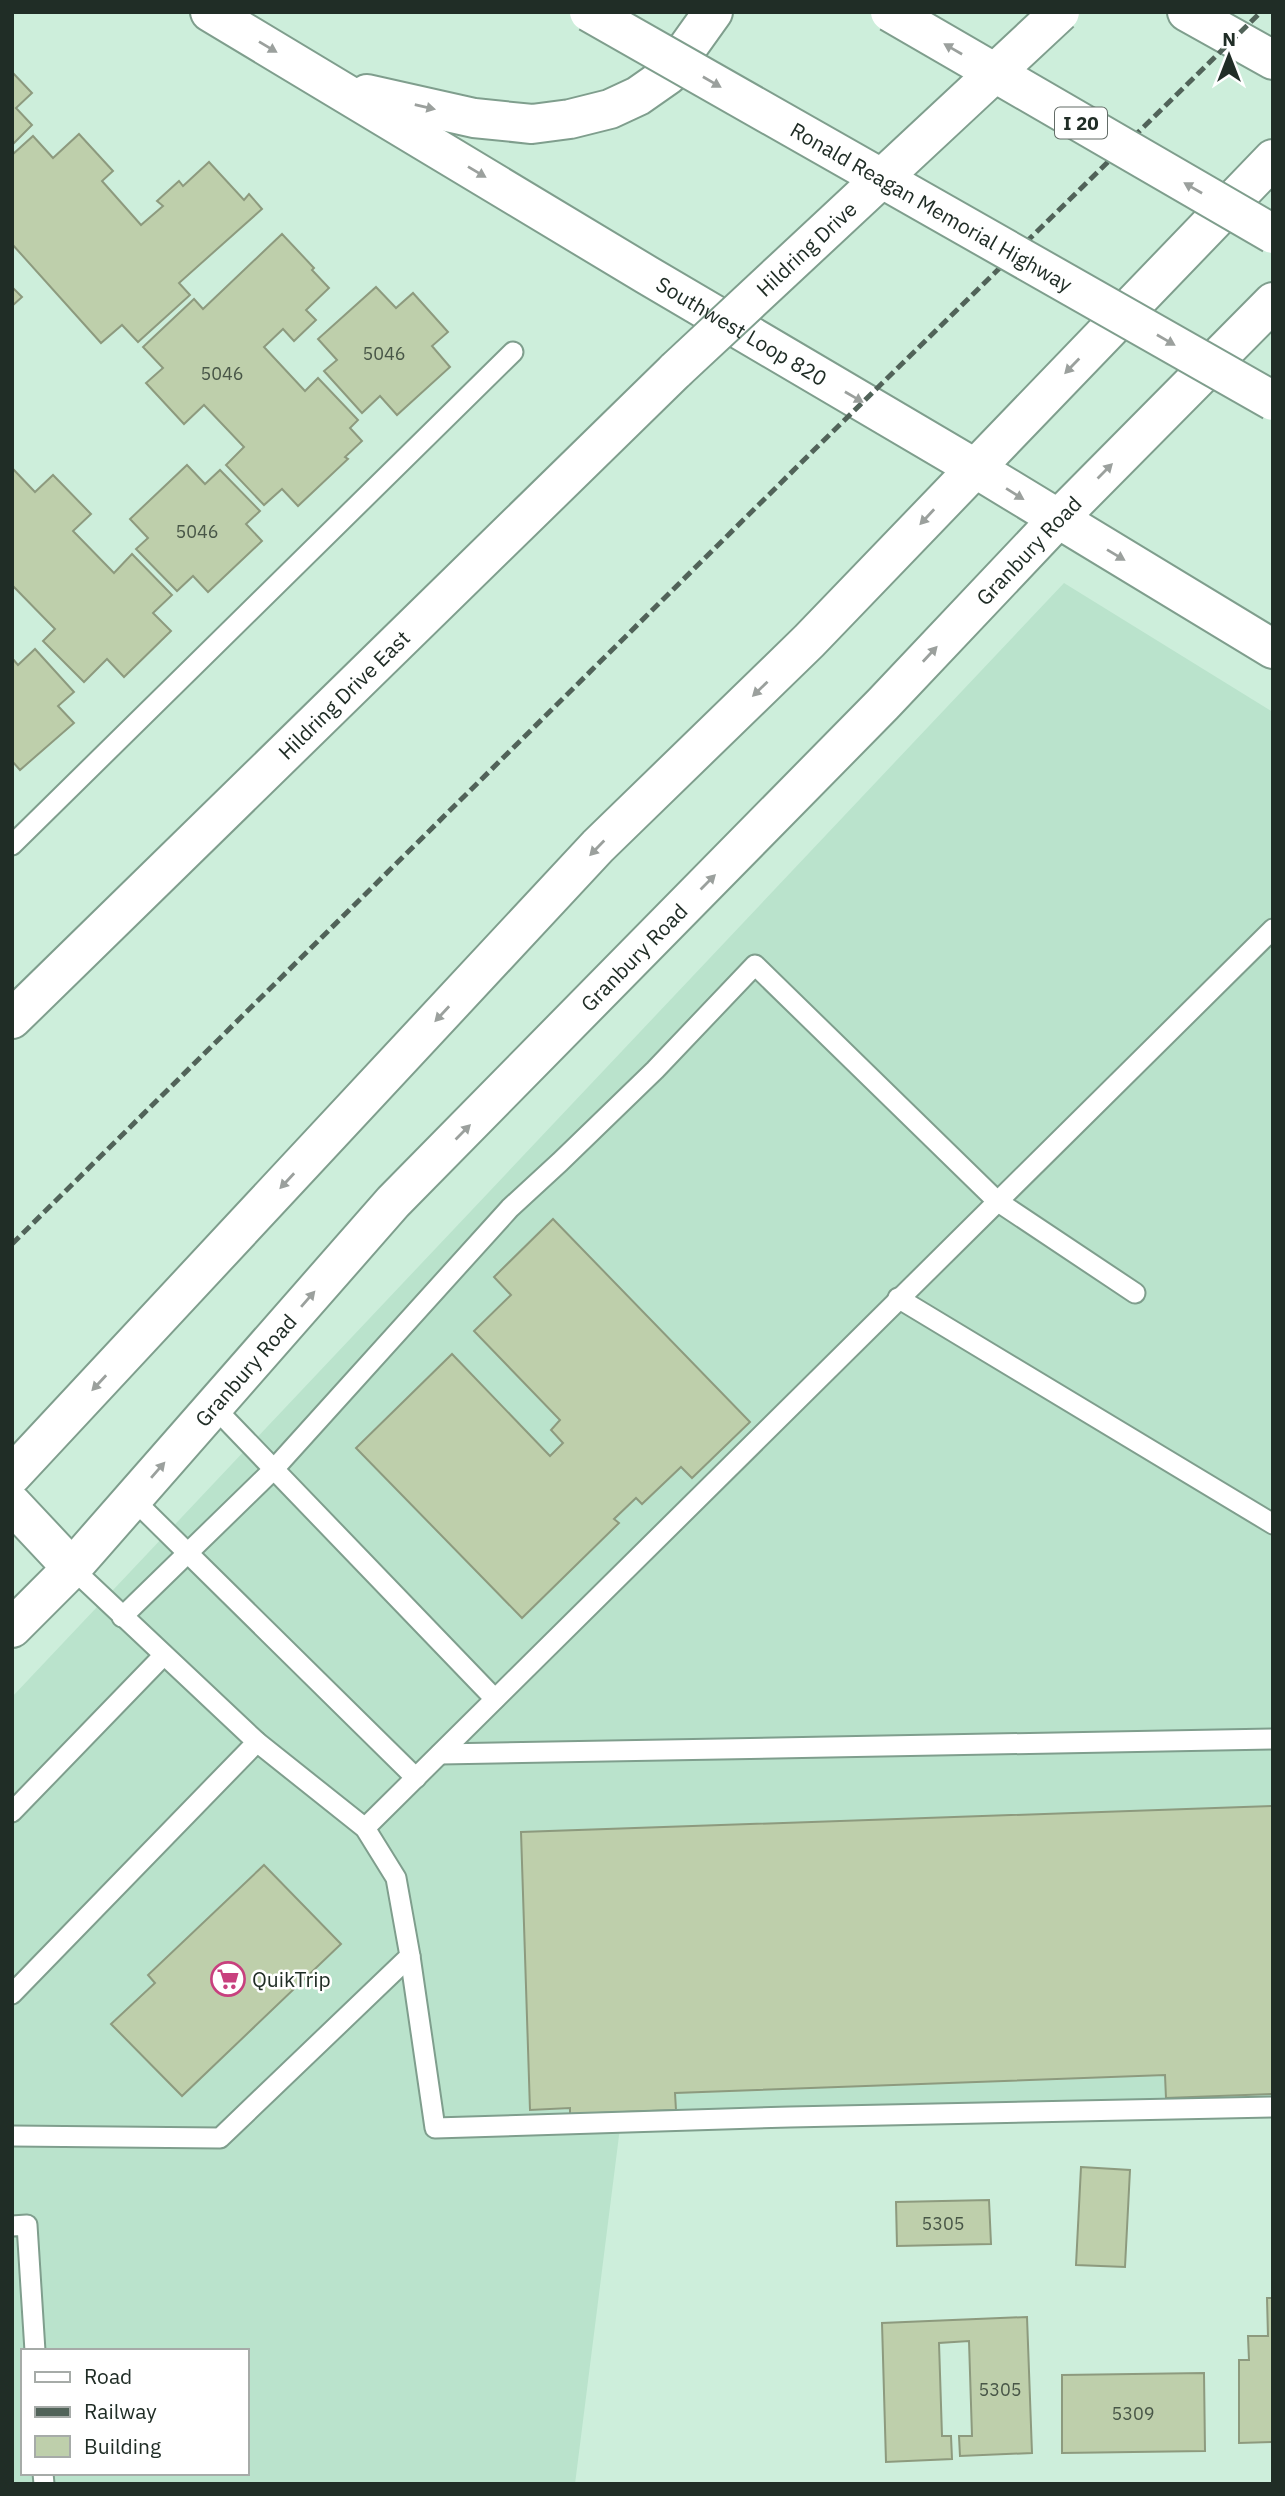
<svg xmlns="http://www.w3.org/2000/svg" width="1285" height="2496" font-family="'IBM Plex Sans',sans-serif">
	<rect width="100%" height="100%" fill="#cdeedb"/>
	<path fill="#bae3cc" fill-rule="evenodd" d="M1064,583L1273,712V2100L622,2112L575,2484H12V1697ZM23,2351H247V2473H23Z"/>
	<g fill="#becfab" stroke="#8d9a7e" stroke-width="2">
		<path d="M12,72L32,93L16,108L32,125L12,145Z"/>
		<path d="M79,134L113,171L102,181L141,225L163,206L157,201L179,181L183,186L209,162L244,200L249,194L262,209L179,283L190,295L138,342L122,325L101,343L12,244V155L33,136L53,158Z"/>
		<path d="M282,234L314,268L312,270L329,288L306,310L316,320L294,341L283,329L264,347L305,391L318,378L358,420L350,428L362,441L345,457L348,459L298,506L282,489L264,505L226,465L244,447L204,405L184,424L146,383L163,368L143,347L194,299L203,309Z"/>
		<path d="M12,287L22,297L12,306Z"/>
		<path d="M376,287L396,308L413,293L448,332L432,346L450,367L397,415L380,396L362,413L324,371L337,360L318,339Z"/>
		<path d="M187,465L205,484L220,470L260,511L246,524L262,541L208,592L193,576L177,591L136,549L148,538L130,519Z"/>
		<path d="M14,470L35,492L53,475L91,514L73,531L114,573L132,554L172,595L153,613L171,631L124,677L107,659L84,682L43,641L55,629L12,585V472Z"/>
		<path d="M35,649L74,692L58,706L74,723L20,770L12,761V658L18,665Z"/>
		<path d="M553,1219L750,1422L692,1478L681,1467L642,1504L636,1498L614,1519L619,1523L522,1618L356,1448L452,1354L550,1456L563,1443L551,1430L560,1420L474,1331L511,1295L494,1277Z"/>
		<path d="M1273,1806V2094L1166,2098L1165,2075L675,2093L676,2110L570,2114V2108L530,2110L521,1832Z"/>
		<path d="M264,1865L341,1944L182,2096L111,2024L155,1983L148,1975Z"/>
		<path d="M1081,2167L1130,2170L1125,2267L1076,2265Z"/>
		<path d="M989,2200L991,2244L897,2246L896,2202Z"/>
		<path d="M1267,2298H1273V2442L1239,2443V2360H1249L1248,2336H1268Z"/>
		<path d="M1027,2317L1032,2453L960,2456L959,2436H972L969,2341L939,2343L942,2436H951L952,2459L886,2462L882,2323Z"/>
		<path d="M1204,2373L1205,2451L1062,2453V2375Z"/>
	</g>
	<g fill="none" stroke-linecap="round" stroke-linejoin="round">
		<g stroke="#7f9e8d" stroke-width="23">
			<g id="service">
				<path d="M12,845L513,352"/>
				<path d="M898,1298L1273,1524"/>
				<path d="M214,1407L495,1699"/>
				<path d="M133,1499L416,1778"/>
				<path d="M122,1617L274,1469L510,1208L560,1162L655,1070L755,965L997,1201L1135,1293"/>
				<path d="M440,1754L1273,1739"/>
				<path d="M12,1812L164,1655"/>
				<path d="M365,1828L1273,929"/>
				<path d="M410,1956L435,2128L790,2117L1273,2107"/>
				<path d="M12,1994L257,1742"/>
				<path d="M12,2136L220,2138L410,1956L396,1878L365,1828L257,1742L72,1568"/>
				<path d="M12,2226L27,2225L35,2351"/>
				<path d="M43,2473L44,2484"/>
			</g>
		</g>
		<g stroke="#7f9e8d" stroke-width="42">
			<g id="minor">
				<path id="s1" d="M12,1019L676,370"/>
				<path d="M12,1504L72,1568"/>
			</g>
		</g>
		<g stroke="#7f9e8d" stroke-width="42">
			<g id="secondary">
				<path id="s2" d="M210,12L647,275L973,467L1273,649"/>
				<path d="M1187,12L1273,60"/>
				<path d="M367,94L474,118L532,124L570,119L610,109L638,96L668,75L713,12"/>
				<path d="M12,1475L598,846L809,641L1273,159"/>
				<path id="s3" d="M12,1628L72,1568L393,1202L883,704L1057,520L1273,302"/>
			</g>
		</g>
		<use href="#service" stroke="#fff" stroke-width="19"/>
		<use href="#minor" stroke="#fff" stroke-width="38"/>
		<use href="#secondary" stroke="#fff" stroke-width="38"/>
		<path stroke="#516359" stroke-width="5" stroke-dasharray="10 5" stroke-linecap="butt" d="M12,1244L815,449L1261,12"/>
		<g stroke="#7f9e8d" stroke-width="42" stroke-linecap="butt">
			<g id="minor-bridge">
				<path id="s4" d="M676,370L1060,12"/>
			</g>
		</g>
		<g stroke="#7f9e8d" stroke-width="42" stroke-linecap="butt">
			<g id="motorway-bridge">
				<path id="s5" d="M589,12L1273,401"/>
				<path d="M890,12L1273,234"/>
			</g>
		</g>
		<use href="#minor-bridge" stroke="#fff" stroke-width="38"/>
		<use href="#motorway-bridge" stroke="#fff" stroke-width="38"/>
	</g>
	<defs><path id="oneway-solid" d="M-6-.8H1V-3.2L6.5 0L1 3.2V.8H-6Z" transform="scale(1.75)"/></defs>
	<g fill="#9ba09d">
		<use href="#oneway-solid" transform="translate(268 47) rotate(31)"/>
		<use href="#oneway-solid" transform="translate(953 49) rotate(-150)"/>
		<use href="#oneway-solid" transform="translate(712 82) rotate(30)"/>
		<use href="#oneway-solid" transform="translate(425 107) rotate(13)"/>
		<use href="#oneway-solid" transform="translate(477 172) rotate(31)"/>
		<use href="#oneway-solid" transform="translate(1193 188) rotate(-150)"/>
		<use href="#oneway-solid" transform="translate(1166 340) rotate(30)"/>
		<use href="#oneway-solid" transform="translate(1072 366) rotate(134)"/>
		<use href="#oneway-solid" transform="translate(854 397) rotate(30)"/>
		<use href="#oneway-solid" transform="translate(1105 471) rotate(-45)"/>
		<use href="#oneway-solid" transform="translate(1015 494) rotate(32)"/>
		<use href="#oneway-solid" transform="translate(927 517) rotate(133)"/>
		<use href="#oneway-solid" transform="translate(1116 555) rotate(31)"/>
		<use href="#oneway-solid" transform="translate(930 654) rotate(-47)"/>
		<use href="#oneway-solid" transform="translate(760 689) rotate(136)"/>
		<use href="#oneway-solid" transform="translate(597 848) rotate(134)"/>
		<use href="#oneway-solid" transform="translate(708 882) rotate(-45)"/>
		<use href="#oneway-solid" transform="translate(442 1014) rotate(133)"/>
		<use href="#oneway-solid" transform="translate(463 1132) rotate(-45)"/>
		<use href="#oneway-solid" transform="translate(287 1181) rotate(133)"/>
		<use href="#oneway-solid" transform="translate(308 1299) rotate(-49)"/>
		<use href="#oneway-solid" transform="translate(99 1383) rotate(133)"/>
		<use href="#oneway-solid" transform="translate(158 1470) rotate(-49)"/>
	</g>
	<defs>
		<g id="supermarket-ring" transform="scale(1.75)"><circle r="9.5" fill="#fff" stroke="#c8407e" stroke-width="1.5"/><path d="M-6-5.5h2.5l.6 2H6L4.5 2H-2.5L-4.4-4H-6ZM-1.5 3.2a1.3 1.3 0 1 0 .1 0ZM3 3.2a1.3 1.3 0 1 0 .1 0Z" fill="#c8407e"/></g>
	</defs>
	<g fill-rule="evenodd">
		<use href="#supermarket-ring" x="228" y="1979"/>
	</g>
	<g text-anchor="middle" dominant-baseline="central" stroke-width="5" stroke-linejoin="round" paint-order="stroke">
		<g font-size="18" fill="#485647">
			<text x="384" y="353">5046</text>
			<text x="222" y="373">5046</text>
			<text x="197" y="531">5046</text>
			<text x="943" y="2223">5305</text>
			<text x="1000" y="2389">5305</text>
			<text x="1133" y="2413">5309</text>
		</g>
		<rect fill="#fff" stroke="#636c67" stroke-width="2" x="1055" y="107.5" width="52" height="31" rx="5"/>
		<g font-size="19" font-weight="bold" fill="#202d26">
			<text x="1081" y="123">I 20</text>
		</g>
		<g font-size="21" fill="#202d26" stroke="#fff">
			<text stroke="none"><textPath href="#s5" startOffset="394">Ronald Reagan Memorial Highway</textPath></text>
			<text stroke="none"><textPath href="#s4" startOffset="178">Hildring Drive</textPath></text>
			<text stroke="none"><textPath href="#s2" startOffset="620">Southwest Loop 820</textPath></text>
			<text stroke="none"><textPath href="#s3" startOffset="1482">Granbury Road</textPath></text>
			<text stroke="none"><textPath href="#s1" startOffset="464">Hildring Drive East</textPath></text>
			<text stroke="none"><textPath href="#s3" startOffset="915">Granbury Road</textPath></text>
			<text stroke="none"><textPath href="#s3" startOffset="348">Granbury Road</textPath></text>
		</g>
		<g font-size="21" fill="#202d26" stroke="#fff" text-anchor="start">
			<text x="252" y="1979">QuikTrip</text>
		</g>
	</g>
	<rect width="1285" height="2496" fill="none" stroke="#202d26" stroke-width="28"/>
	<rect x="21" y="2349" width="228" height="126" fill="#ffffff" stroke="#a6aba8" stroke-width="2"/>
	<rect x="35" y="2372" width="35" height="10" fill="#ffffff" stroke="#a6aba8" stroke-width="2"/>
	<text x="84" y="2384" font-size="21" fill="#202d26">Road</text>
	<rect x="35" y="2407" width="35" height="10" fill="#516359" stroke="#a6aba8" stroke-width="2"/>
	<text x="84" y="2419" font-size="21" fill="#202d26">Railway</text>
	<rect x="35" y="2436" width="35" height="21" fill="#becfab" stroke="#a6aba8" stroke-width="2"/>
	<text x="84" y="2454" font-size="21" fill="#202d26">Building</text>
	<g transform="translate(1229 56)" stroke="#ffffff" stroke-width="5" paint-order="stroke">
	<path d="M0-5L12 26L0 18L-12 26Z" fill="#202d26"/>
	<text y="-10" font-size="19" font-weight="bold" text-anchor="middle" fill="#202d26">N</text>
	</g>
</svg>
